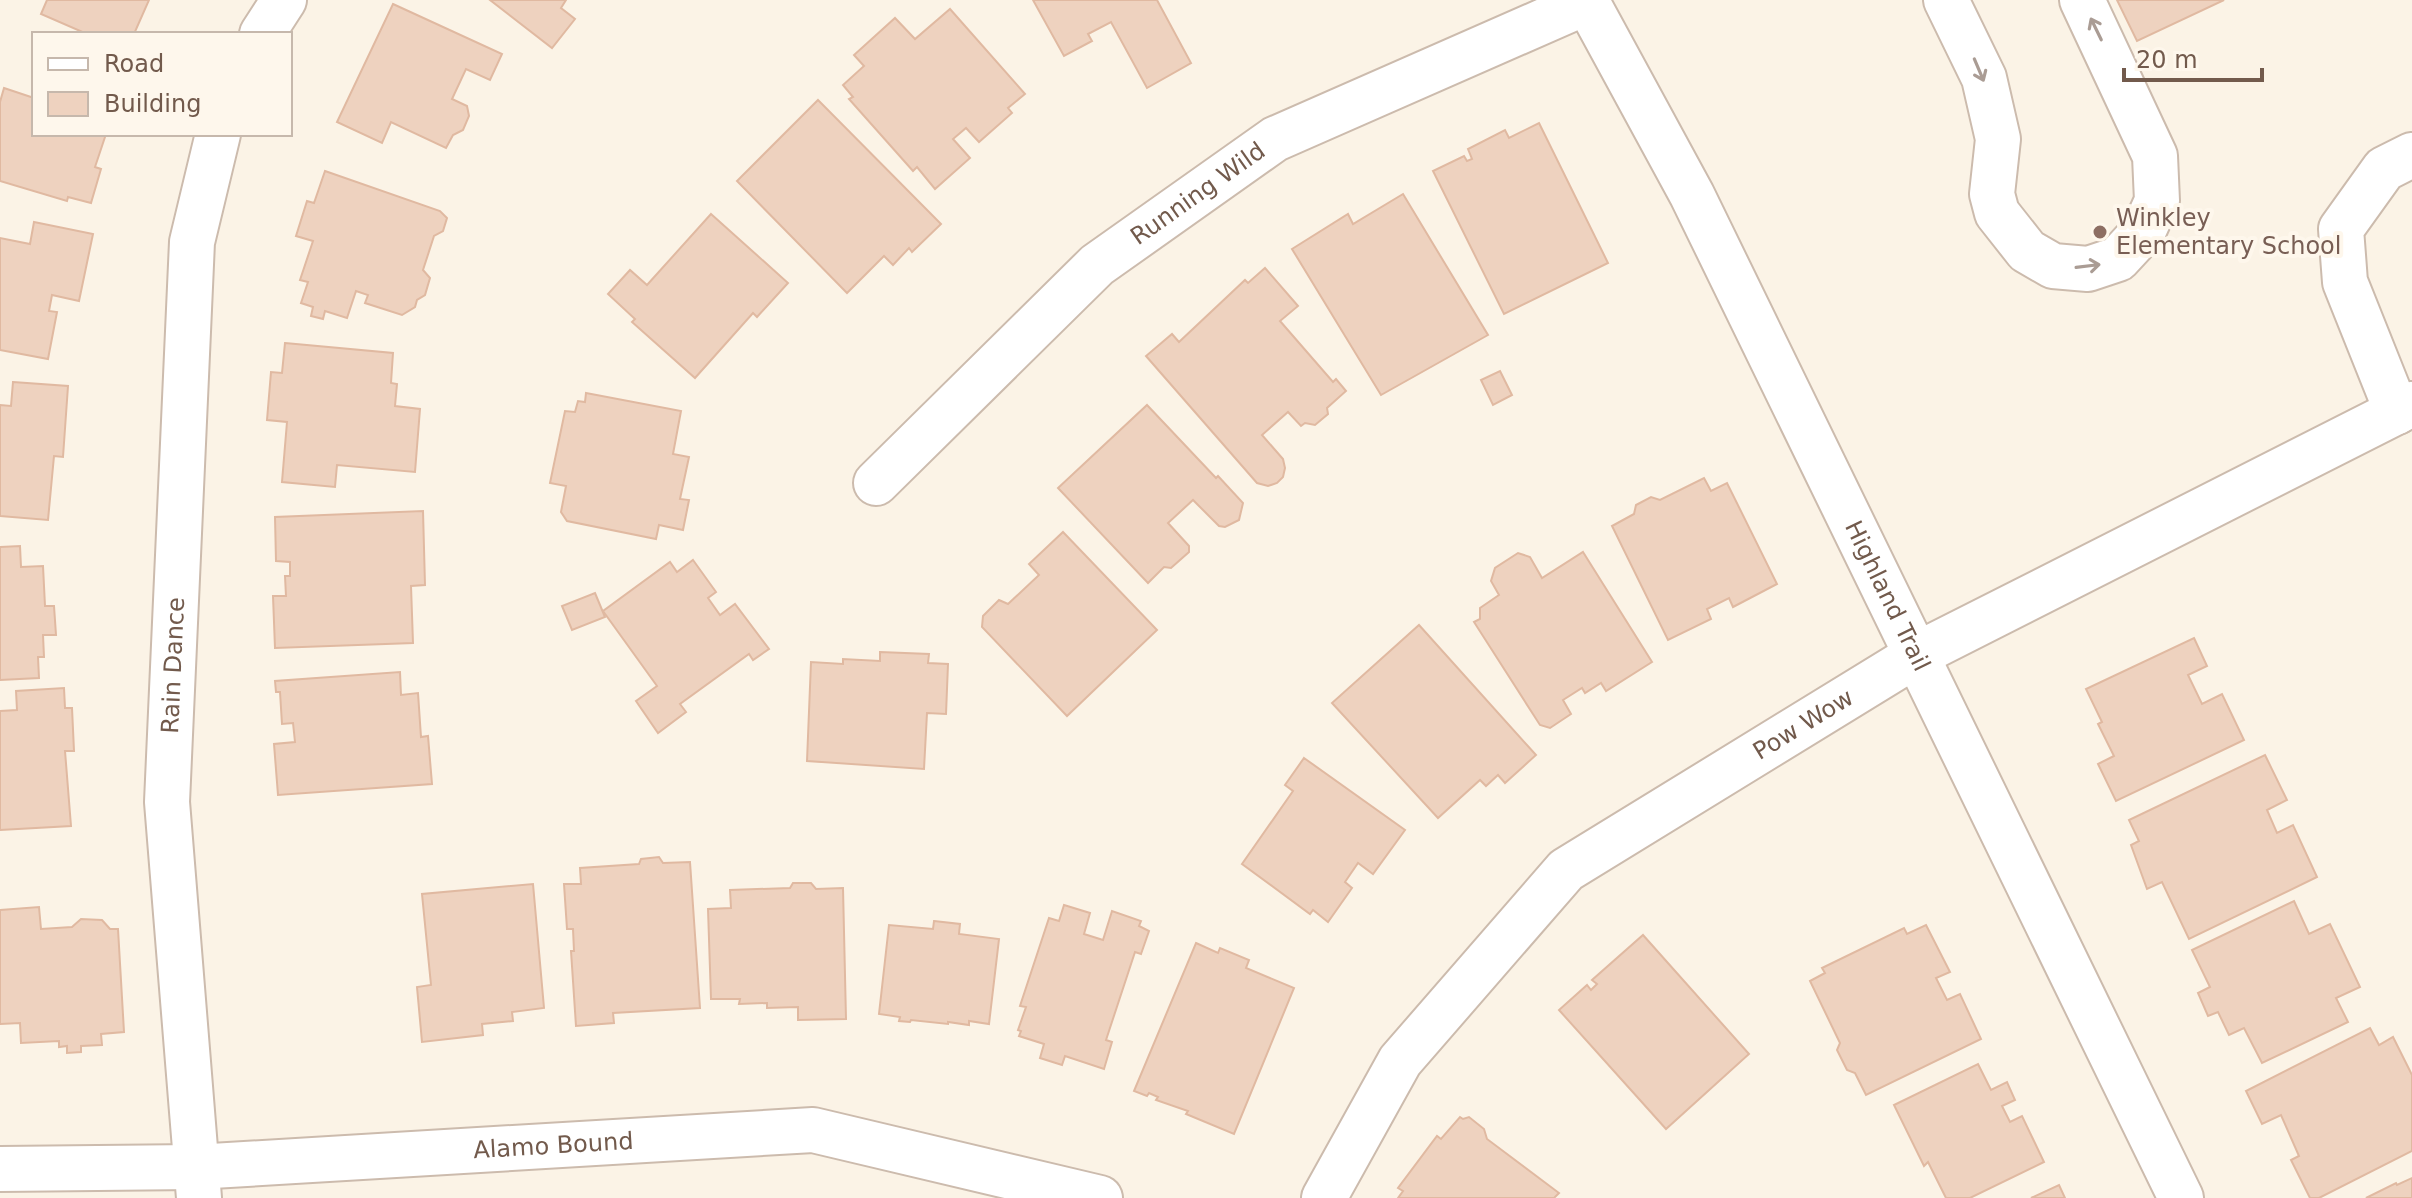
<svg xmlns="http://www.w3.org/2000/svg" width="2412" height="1198" font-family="'DejaVu Sans',sans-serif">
	<rect width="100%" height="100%" fill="#fbf3e6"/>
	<g fill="#eed2bf" stroke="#e0b9a1" stroke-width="2">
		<path d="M47,0H149L134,34H87L41,14Z"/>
		<path d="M490,0H566L561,8L575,19L552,48Z"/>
		<path d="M1033,0H1157L1191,63L1147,88L1111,22L1088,34L1092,41L1064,56Z"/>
		<path d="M2117,0H2224L2137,41Z"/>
		<path d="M393,4L502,54L490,80L466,69L452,99L467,106L469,116L463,130L453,135L446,148L391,122L382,143L337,122Z"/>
		<path d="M950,9L1025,94L1008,108L1012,113L979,142L966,128L953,139L970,158L935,189L917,167L913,171L849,99L853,97L843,85L864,66L854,55L895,18L915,39Z"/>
		<path d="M4,88L34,98V134H106L95,167L101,169L91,203L68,197L67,201L0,181V102Z"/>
		<path d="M818,100L941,224L912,252L909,248L893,265L884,256L847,293L737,181Z"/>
		<path d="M1539,123L1608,263L1504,314L1433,171L1464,156L1467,161L1472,159L1468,149L1505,130L1509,138Z"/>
		<path d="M325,171L440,211L447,218L443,231L434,236L423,270L430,278L425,295L417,300L415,307L402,315L365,303L368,295L356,291L347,318L325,311L323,319L311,316L313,307L301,303L308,282L300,280L313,241L296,236L307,201L314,203Z"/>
		<path d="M1403,194L1488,335L1381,395L1292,249L1348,214L1353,224Z"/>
		<path d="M711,214L788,283L757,317L753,313L695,378L632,322L635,319L608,294L630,270L647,285Z"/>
		<path d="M34,222L93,234L79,301L52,295L49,311L57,312L48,359L0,350V238L30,244Z"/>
		<path d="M1265,268L1298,306L1280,321L1333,382L1336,379L1346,391L1327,408L1328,414L1315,425L1305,423L1301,426L1288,412L1262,435L1283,459L1285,468L1283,477L1277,483L1268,486L1257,483L1146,356L1172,334L1179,342L1245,280L1248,283Z"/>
		<path d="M285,343L393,353L391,383L397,384L395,406L420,409L415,472L337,465L335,487L282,482L287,422L267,420L271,372L282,373Z"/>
		<path d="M1500,371L1512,395L1493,405L1481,380Z"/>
		<path d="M13,382L68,386L63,457L54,456L48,520L0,516V405L11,406Z"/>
		<path d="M586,393L681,411L673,454L689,457L680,499L689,500L683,530L659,525L656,539L567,521L561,512L566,486L550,483L565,411L575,412L578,401L585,402Z"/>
		<path d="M1147,405L1216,478L1218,476L1243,503L1239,520L1225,527L1219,526L1193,500L1168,523L1189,546V552L1171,568L1164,567L1148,583L1058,488Z"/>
		<path d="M1704,478L1711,491L1727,483L1777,584L1733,607L1729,598L1707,609L1711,619L1668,640L1612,526L1634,514L1636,505L1651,497L1660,500Z"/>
		<path d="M423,511L425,585L411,586L413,643L275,648L273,596H286L285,576H290V562L276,561L275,517Z"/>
		<path d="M1063,532L1157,630L1067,716L982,627L983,616L999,600L1008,604L1039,575L1029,564Z"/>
		<path d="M20,546L21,567L43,566L45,606H54L56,635H43L44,657H38L39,678L0,680V547Z"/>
		<path d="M1583,552L1652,662L1606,691L1601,683L1585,693L1582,688L1563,700L1571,714L1550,728L1540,725L1474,622L1480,619V608L1499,595L1491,581L1495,568L1518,553L1530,557L1542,578Z"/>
		<path d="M693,560L716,592L708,598L720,615L735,604L769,649L753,660L749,654L680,704L686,712L658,733L636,701L657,686L603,611L670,562L677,572Z"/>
		<path d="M595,593L605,617L572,630L562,606Z"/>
		<path d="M1419,625L1536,755L1505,783L1498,775L1486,786L1480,780L1438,818L1332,703Z"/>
		<path d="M2194,638L2207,666L2188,675L2202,704L2222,694L2244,740L2116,801L2098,764L2114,756L2098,724L2102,722L2086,689Z"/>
		<path d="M880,652L929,654L928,663L948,664L946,714L927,713L924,769L807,761L811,662L843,664V659L880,661Z"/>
		<path d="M400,672L401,695L418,693L421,737L428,736L432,784L278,795L274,744L295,742L293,723L282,724L280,692H276L275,681Z"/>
		<path d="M64,688L65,708H72L74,751H65L71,826L0,830V711L17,710L16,691Z"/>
		<path d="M2265,755L2287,800L2267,810L2277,833L2293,825L2317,877L2189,939L2162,882L2147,889L2131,845L2139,841L2129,820Z"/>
		<path d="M1304,758L1405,830L1373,874L1358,863L1345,882L1352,888L1328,922L1313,910L1310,914L1242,864L1293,791L1285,785Z"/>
		<path d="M659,857L663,863L690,862L700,1008L613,1013L614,1023L576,1026L571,951H574L573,929H567L564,884H581L580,868L639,864L641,859Z"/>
		<path d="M793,883H811L816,889L843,888L846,1019L798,1020V1007L767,1008V1003L739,1004L740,999H711L708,909L731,908L730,890L790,888Z"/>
		<path d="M533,884L544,1008L512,1012L513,1021L482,1024L483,1035L422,1042L417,987L431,985L422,894Z"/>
		<path d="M2294,901L2309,934L2330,924L2360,987L2336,998L2348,1022L2262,1063L2244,1028L2229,1035L2218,1012L2208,1016L2198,993L2210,987L2192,950Z"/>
		<path d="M1064,905L1090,913L1084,934L1103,940L1112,911L1141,921L1139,926L1149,931L1141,954L1135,952L1106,1040L1112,1042L1104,1069L1065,1056L1062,1065L1040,1058L1044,1044L1019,1036L1021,1031L1018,1030L1026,1007L1020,1006L1049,918L1059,921Z"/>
		<path d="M39,907L41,929L72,927L81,919L102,920L110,929H118L124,1032L101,1034L102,1045L81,1046V1052L67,1053V1046L59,1047V1041L21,1043L20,1023L0,1024V910Z"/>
		<path d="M934,921L960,924L959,934L999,939L989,1024L969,1021V1025L948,1022V1024L911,1020L910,1022L899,1021L900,1017L879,1014L889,925L933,929Z"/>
		<path d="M1926,925L1950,972L1936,978L1947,1000L1960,994L1981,1039L1866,1095L1855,1073L1847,1070L1837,1050L1840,1043L1810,981L1825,973L1822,968L1904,928L1907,934Z"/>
		<path d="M1643,935L1749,1054L1666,1129L1559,1010L1587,985L1591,990L1597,984L1592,980Z"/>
		<path d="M1196,943L1218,953L1220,948L1249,960L1246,968L1294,988L1234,1134L1186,1114L1188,1111L1156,1100L1158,1097L1149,1093L1147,1096L1134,1091Z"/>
		<path d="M2370,1028L2379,1045L2393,1037L2412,1075V1151L2319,1198H2310L2291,1160L2299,1156L2281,1115L2262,1124L2246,1091Z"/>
		<path d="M1978,1064L1991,1090L2007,1082L2015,1100L2002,1106L2010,1122L2022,1116L2044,1162L1970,1198H1946L1928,1162L1924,1166L1894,1105Z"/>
		<path d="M1460,1117L1463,1119L1469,1117L1484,1129L1487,1139L1559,1193L1554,1198H1398L1403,1191L1398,1188L1437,1136L1441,1139Z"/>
		<path d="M2412,1178V1198H2366L2396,1183L2397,1185Z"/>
		<path d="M2059,1185L2065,1198H2031Z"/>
	</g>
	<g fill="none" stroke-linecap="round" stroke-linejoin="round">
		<g stroke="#ccbbad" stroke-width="48">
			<g id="minor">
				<path id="s1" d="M1586,0L1692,195L2181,1198"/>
				<path d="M1946,0L1984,78L1998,139L1992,194L1997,213L2027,251L2053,266L2088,269L2118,259L2143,232L2157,201L2155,156L2082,0"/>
				<path d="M262,34L284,0"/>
				<path d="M2397,412L2345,282L2341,229L2384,169L2412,155"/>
				<path id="s2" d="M876,483L1097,265L1275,139L1587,2"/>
				<path id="s3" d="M0,1169L195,1167L813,1130L1100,1198"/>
				<path id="s4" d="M199,1198L167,802L192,242L218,134"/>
				<path id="s5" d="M1324,1198L1400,1061L1566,870L1918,654L2412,404"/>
			</g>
		</g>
		<use href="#minor" stroke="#fff" stroke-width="44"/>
	</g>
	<defs><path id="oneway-shaft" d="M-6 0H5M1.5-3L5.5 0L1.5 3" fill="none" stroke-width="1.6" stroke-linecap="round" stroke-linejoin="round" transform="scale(2)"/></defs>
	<g stroke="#aa9c94">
		<use href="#oneway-shaft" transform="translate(2096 29) rotate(-116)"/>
		<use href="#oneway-shaft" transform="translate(1979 70) rotate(67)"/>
		<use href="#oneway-shaft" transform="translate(2088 266) rotate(-7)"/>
	</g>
	<circle fill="#8d6e63" stroke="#fef7ec" stroke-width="3" cx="2100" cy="232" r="8"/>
	<g text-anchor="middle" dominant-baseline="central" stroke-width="8" stroke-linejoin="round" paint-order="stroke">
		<g font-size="24" fill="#725a4c" stroke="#fef7ec">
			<text stroke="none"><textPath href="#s2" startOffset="434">Running Wild</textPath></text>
			<text stroke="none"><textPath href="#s1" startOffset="668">Highland Trail</textPath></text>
			<text stroke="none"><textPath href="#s4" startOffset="534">Rain Dance</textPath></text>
			<text stroke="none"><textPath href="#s5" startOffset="688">Pow Wow</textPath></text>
			<text stroke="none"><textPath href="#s3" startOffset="554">Alamo Bound</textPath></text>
		</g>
		<g font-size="24" fill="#785e54" stroke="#fef7ec" text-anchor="start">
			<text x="2116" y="218">Winkley<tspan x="2116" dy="28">Elementary School</tspan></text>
		</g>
	</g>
	<rect x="32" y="32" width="260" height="104" fill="#fef7ec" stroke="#c6b8ac" stroke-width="2"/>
	<rect x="48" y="58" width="40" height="12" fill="#ffffff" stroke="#c6b8ac" stroke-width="2"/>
	<text x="104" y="72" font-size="24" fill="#725a4c">Road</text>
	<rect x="48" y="92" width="40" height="24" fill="#eed2bf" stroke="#c6b8ac" stroke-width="2"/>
	<text x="104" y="112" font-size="24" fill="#725a4c">Building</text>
	<path d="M2124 68v12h138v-12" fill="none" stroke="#725a4c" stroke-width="4"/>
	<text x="2136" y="68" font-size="24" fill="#725a4c" stroke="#fef7ec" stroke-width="6" paint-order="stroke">20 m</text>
</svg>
